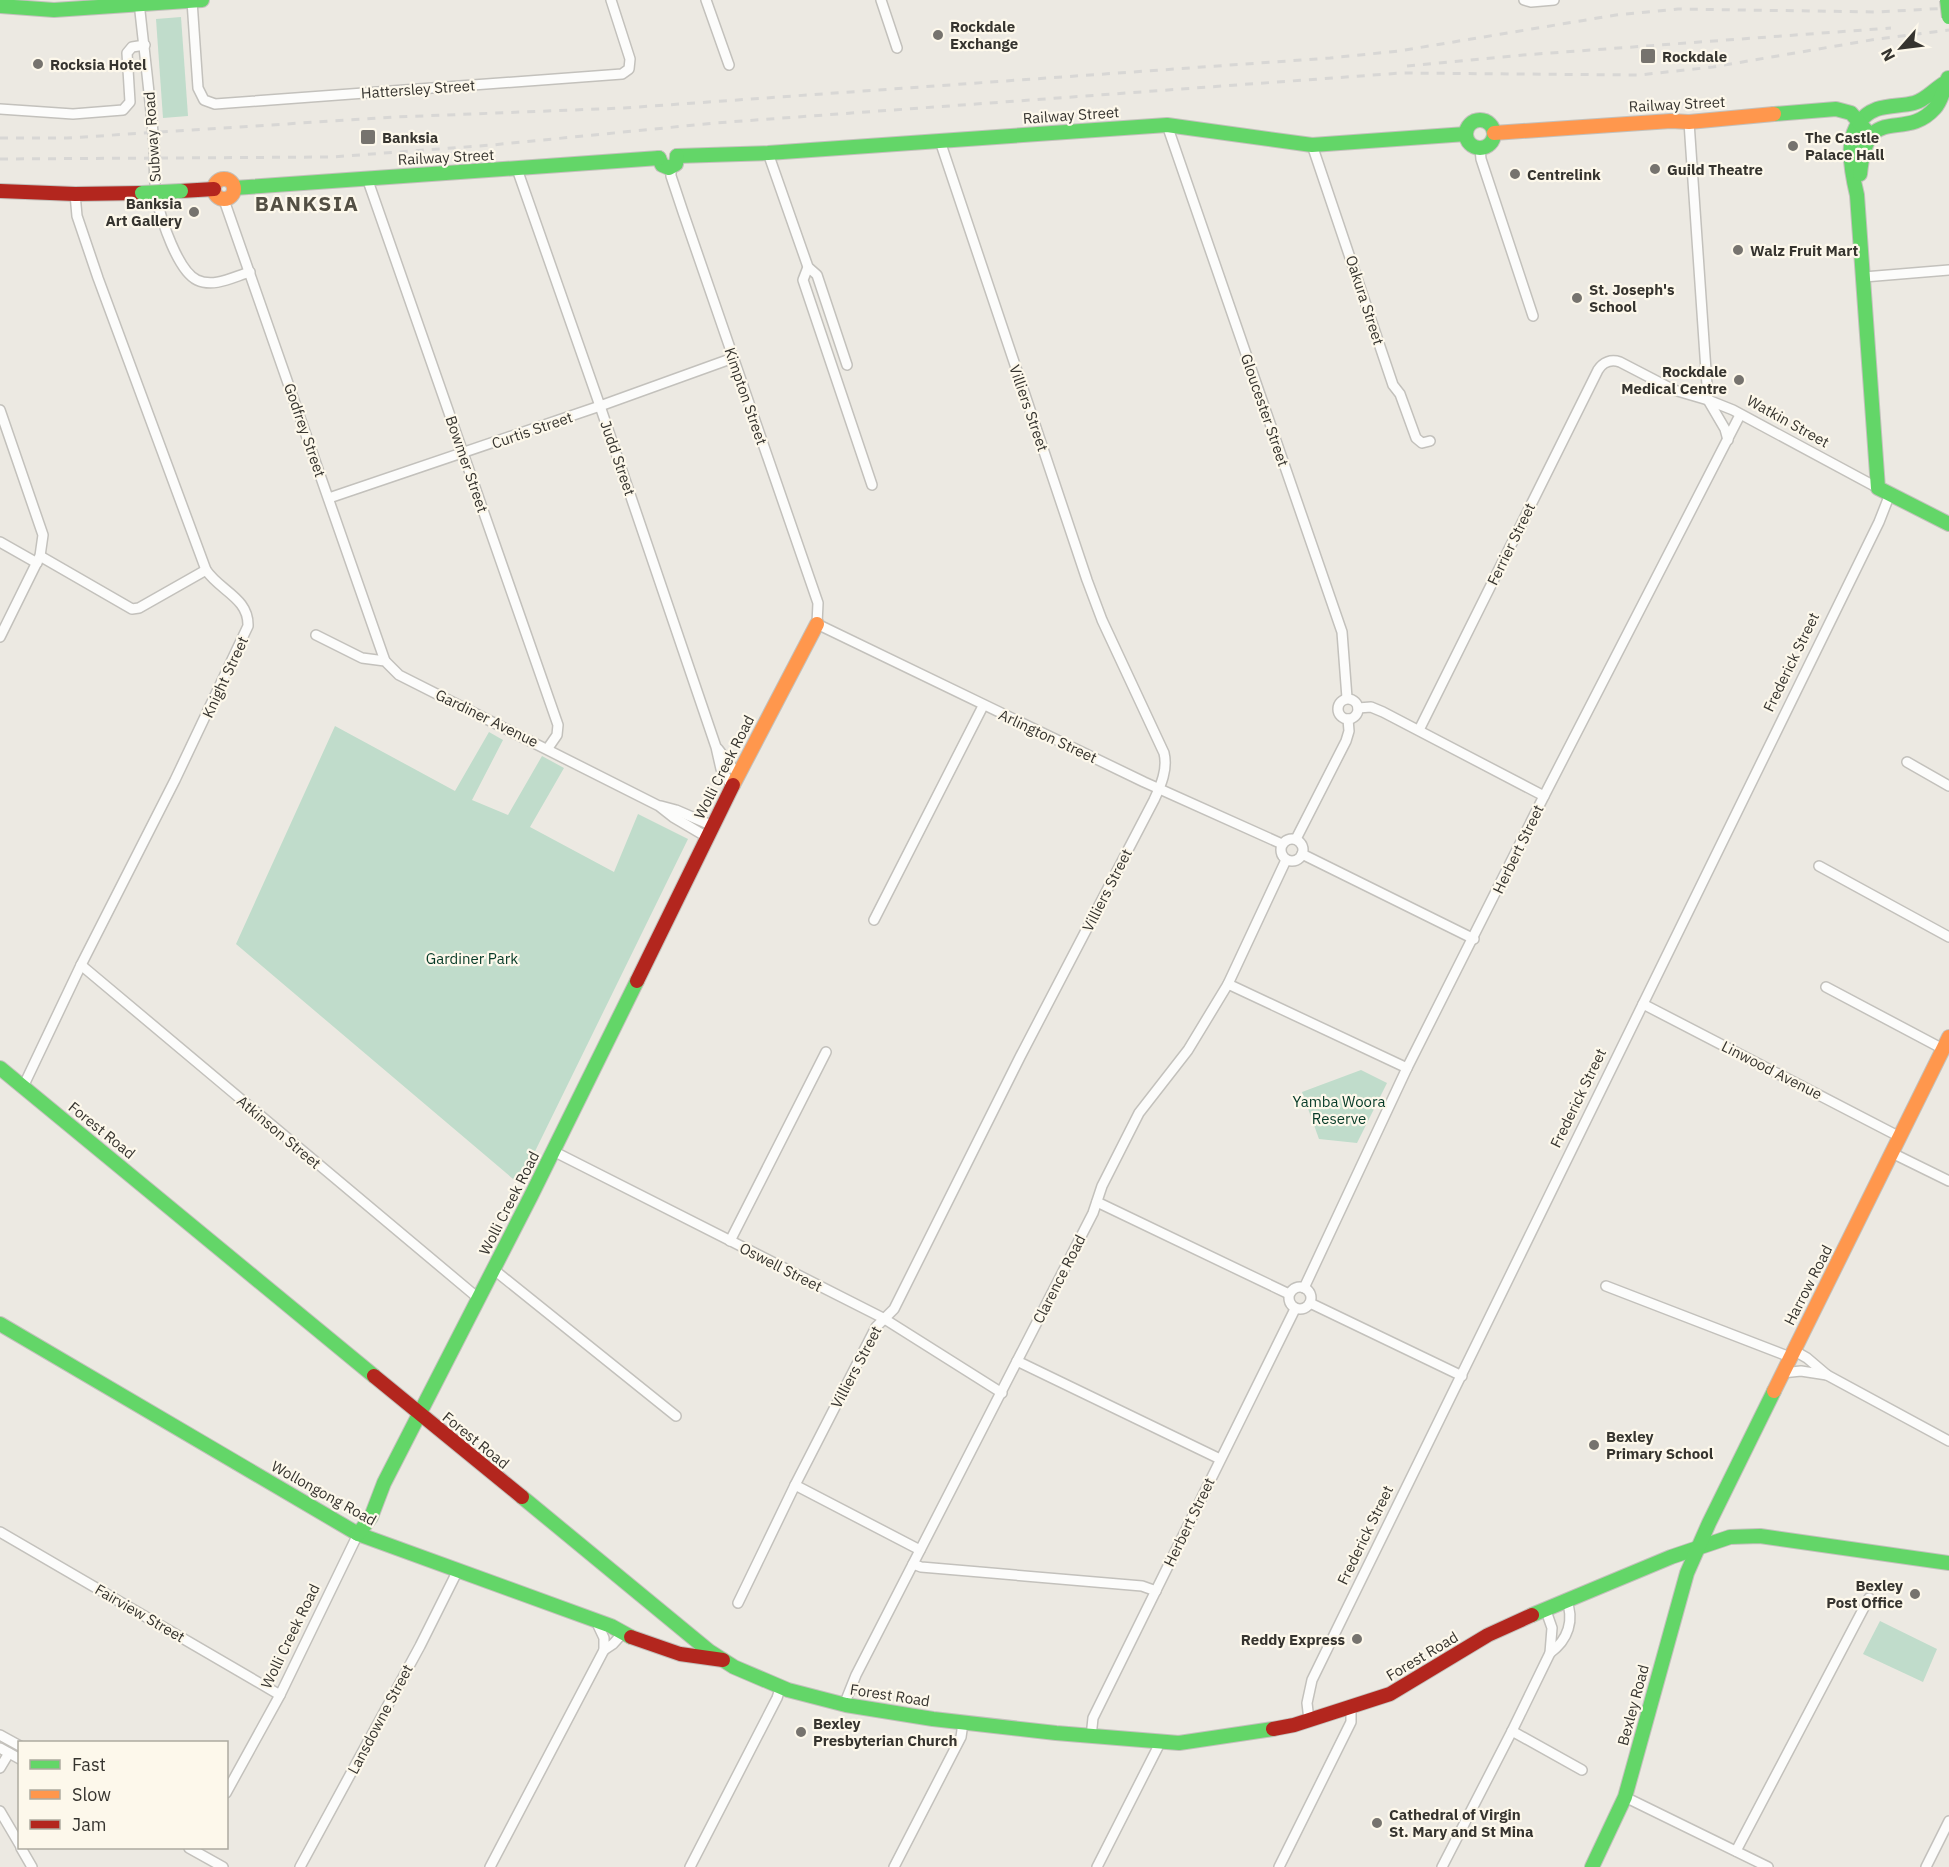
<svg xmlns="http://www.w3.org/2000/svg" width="1949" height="1867" font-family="'IBM Plex Sans',sans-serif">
	<rect width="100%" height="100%" fill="#ece9e2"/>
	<g fill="#c0dccb">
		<path d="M181,17L188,116L163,118L156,19Z"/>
		<path d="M335,726L455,791L489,732L503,740L472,800L508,815L542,756L564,768L530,827L614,872L638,814L688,839L519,1184L236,944Z"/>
		<path d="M1361,1070L1387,1083L1357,1143L1319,1139L1302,1092Z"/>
		<path d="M1880,1621L1937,1649L1923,1682L1863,1654Z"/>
	</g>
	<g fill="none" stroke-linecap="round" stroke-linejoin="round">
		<g stroke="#c3c1bc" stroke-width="12">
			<g id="street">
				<path d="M706,0L729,65"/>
				<path d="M881,0L897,48"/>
				<path d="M1524,0L1531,2L1554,0"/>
				<path d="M192,1L198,88L204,100L215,104L622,74L629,69L630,59L611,0"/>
				<path d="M139,2C144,49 150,96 154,144C155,162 153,182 157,199C161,220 178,271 197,280C214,288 233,277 250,272"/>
				<path d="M0,109L73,114L123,110L130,102L127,53L132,47L145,45"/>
				<path d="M1689,122L1708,400L1725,429L1728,440"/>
				<path d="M1167,125L1342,632L1347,698"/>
				<path d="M1312,145L1393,385L1400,394L1416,438L1422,443L1430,441"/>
				<path d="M1480,148L1481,159L1533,316"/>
				<path d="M768,153L808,267L817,275L847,365"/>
				<path d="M671,167V176L683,212L818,603L817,624L1144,782L1282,844"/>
				<path d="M517,169L600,406L716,747L721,769L732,786"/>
				<path d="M367,178L558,725L557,735L548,748"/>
				<path d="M224,200L385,661"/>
				<path d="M808,267L803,280L872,485"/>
				<path d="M1864,277L1949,270"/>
				<path d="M329,498L600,406L733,358"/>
				<path d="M0,542L37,563"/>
				<path d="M40,556L132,609L139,608L206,570"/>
				<path d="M316,635L362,658L385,661L399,675L659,806L673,817L707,837"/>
				<path d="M0,637L40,556L43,535L0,410"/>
				<circle cx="1348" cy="709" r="10"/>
				<path d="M1358,708L1371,707L1383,712L1544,796"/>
				<path d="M1419,730L1598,370C1603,362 1611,359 1620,362L1674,390L1708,400L1733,410L1878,488"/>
				<path d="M718,749L738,775"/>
				<path d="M1907,762L1949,786"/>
				<path d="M661,806L676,810L713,826"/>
				<circle cx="1292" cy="850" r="11"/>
				<path d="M1296,839L1346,741L1349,731L1348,719"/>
				<path d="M1302,854L1474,939"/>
				<path d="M1819,866L1949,937"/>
				<path d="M874,920L983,706"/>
				<path d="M81,965L478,1298"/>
				<path d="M1228,984L1407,1068"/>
				<path d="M1826,987L1943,1049"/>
				<path d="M1643,1004L1900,1137"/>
				<path d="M23,1087L81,965L175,780L248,626C249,598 220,591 206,570L98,278L77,216L75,194"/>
				<path d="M553,1151L883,1318L1002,1393"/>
				<path d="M1892,1153L1949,1181"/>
				<path d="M1097,1202L1289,1294"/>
				<path d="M730,1241L826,1052"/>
				<path d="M493,1269L676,1416"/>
				<path d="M1606,1286L1790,1357"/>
				<circle cx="1300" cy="1298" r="11"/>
				<path d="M1304,1288L1407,1068L1544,796L1740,415"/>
				<path d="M1310,1303L1462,1376"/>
				<path d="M1793,1350L1807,1358L1827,1375L1949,1441"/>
				<path d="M1017,1361L1220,1459"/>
				<path d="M1782,1373L1801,1371L1827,1375"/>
				<path d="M795,1485L920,1550"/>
				<path d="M0,1532L280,1695"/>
				<path d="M913,1564L921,1567L1142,1586L1156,1591"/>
				<path d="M738,1603L795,1485L876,1327L894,1309L1020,1057L1154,800C1161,785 1168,769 1164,753L1102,620L1087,580L940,141"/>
				<path d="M604,1650L613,1644L622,1634"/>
				<path d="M1550,1653C1568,1640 1575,1620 1566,1599"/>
				<path d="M844,1705L856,1675L1093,1213L1102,1186L1139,1113L1188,1050L1228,984L1286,860"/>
				<path d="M1309,1720L1307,1703L1312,1680L1879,522L1890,494"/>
				<path d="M1512,1731L1582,1770"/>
				<path d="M0,1735L20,1746"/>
				<path d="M1091,1737L1093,1718L1295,1309"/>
				<path d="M0,1748L20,1759"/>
				<path d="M0,1768L9,1753"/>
				<path d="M226,1793L280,1695L358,1534"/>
				<path d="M1625,1797L1768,1867"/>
				<path d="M0,1811L20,1845"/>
				<path d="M21,1848L32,1867"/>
				<path d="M189,1848L223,1867"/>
				<path d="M1736,1851L1869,1598"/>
				<path d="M300,1867L420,1646L458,1570"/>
				<path d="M490,1867L604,1650V1638L596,1621"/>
				<path d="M690,1867L777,1698L781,1686"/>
				<path d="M894,1867L961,1737L963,1723"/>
				<path d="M1097,1867L1161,1741"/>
				<path d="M1279,1867L1351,1722V1707"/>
				<path d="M1442,1867L1512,1731L1550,1653L1552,1628L1545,1608"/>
				<path d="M1926,1867L1949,1821"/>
			</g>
		</g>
		<g stroke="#c3c1bc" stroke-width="16">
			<g id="fast">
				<path d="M0,6L54,10L202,0"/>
				<path d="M1945,83C1934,89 1926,100 1914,103C1902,106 1889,105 1877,109C1841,123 1850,166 1857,195L1878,488L1949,524"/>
				<path d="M1774,114L1836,109L1851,113L1870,135"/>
				<circle cx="1480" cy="134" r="14"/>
				<path d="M677,156L768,153L1167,125L1312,145L1466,134"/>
				<path d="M659,158L662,165L669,168L676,164L677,156"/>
				<path d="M1860,174C1867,99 1903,144 1935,108C1942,100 1944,88 1948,78"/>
				<path d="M234,188L659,158"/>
				<path d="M0,1068L374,1376"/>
				<path d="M0,1324L358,1534L611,1626L631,1637"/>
				<path d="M522,1497L709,1651L734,1667L788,1690L846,1705L933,1719L1056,1733L1179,1743L1273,1729"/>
				<path d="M358,1534L371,1517L384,1483L531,1196L637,981"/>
				<path d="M1532,1615L1671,1557L1730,1537L1760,1536L1949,1563"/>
				<path d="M1592,1867L1625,1797L1687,1573L1709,1523L1774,1391"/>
			</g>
		</g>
		<g stroke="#c3c1bc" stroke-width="16">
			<g id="slow">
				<path d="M1494,133L1671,121L1689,122L1774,114"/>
				<circle cx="224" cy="189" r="10"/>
				<path d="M733,785L817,624"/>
				<path d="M1774,1391L1949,1037"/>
			</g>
		</g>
		<g stroke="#c3c1bc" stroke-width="16">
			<g id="jam">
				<path d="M0,191L75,194L142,193"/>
				<path d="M181,191L214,189"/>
				<path d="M637,981L733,785"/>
				<path d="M374,1376L522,1497"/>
				<path d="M631,1637L680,1654L723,1660"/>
				<path d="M1273,1729L1294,1725L1390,1694L1488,1635L1532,1615"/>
			</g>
		</g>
		<use href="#street" stroke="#fcfcfb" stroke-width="9"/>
		<use href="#fast" stroke="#63d668" stroke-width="14"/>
		<use href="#slow" stroke="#ff974d" stroke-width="14"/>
		<use href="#jam" stroke="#b3261e" stroke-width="14"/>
		<g stroke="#d8d7d5" stroke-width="3" stroke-dasharray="8 8" stroke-linecap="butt">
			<path d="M1407,66L1523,55L1891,28"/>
			<path d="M0,138H67L395,117L624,108L1330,58L1399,51L1616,15L1678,9L1877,12L1949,8"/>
			<path d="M0,159L332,157L492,145L715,123L1401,73L1639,75L1713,67L1877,39L1949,30"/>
		</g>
		<g stroke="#c3c1bc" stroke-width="16" stroke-linecap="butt">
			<g id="fast-bridge">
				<path d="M1947,0L1949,17"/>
				<path d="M142,193L181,191"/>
			</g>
		</g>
		<use href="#fast-bridge" stroke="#63d668" stroke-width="14"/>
	</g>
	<g fill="#76736e" stroke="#fdf8eb" stroke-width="2">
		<circle cx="938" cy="35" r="6"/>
		<rect x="1640" y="48" width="16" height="16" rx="3"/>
		<circle cx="38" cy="64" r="6"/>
		<rect x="360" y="129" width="16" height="16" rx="3"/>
		<circle cx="1793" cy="146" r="6"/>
		<circle cx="1655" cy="169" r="6"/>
		<circle cx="1515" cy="174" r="6"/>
		<circle cx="194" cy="212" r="6"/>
		<circle cx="1738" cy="250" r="6"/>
		<circle cx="1577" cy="298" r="6"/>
		<circle cx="1739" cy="380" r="6"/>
		<circle cx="1594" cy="1445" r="6"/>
		<circle cx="1915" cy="1594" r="6"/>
		<circle cx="1357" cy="1639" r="6"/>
		<circle cx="801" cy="1732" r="6"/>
		<circle cx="1377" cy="1823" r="6"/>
	</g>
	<g text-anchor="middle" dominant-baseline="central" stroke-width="4.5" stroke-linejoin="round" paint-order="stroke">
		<g font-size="15" font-weight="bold" fill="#36342f" stroke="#fdf8eb" text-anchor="start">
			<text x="950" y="26">Rockdale<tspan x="950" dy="17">Exchange</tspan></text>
			<text x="1662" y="56">Rockdale</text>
			<text x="50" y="64">Rocksia Hotel</text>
			<text x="382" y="137">Banksia</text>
			<text x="1805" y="137">The Castle<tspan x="1805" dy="17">Palace Hall</tspan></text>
			<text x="1667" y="169">Guild Theatre</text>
			<text x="1527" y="174">Centrelink</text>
			<text x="182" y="203" text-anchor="end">Banksia<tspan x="182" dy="17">Art Gallery</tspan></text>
			<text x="1750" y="250">Walz Fruit Mart</text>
			<text x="1589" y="289">St. Joseph's<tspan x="1589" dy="17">School</tspan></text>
			<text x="1727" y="371" text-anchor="end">Rockdale<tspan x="1727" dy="17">Medical Centre</tspan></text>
			<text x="1606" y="1436">Bexley<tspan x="1606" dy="17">Primary School</tspan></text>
			<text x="1903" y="1585" text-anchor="end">Bexley<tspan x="1903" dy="17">Post Office</tspan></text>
			<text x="1345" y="1639" text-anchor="end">Reddy Express</text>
			<text x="813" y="1723">Bexley<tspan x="813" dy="17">Presbyterian Church</tspan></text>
			<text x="1389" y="1814">Cathedral of Virgin<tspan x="1389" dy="17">St. Mary and St Mina</tspan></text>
		</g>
		<g font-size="15" fill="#36342f" stroke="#fdf8eb">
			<text transform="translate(418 89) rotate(-4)">Hattersley Street</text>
			<text transform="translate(1677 104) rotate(-3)">Railway Street</text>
			<text transform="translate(1071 115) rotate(-4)">Railway Street</text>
			<text transform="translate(152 137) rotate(-94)">Subway Road</text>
			<text transform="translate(446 157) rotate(-3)">Railway Street</text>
			<text transform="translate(1365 300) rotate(72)">Oakura Street</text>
			<text transform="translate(746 396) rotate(71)">Kimpton Street</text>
			<text transform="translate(1029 408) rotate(71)">Villiers Street</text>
			<text transform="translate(1265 410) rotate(71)">Gloucester Street</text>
			<text transform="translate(1788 421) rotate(29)">Watkin Street</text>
			<text transform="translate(305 430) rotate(71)">Godfrey Street</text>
			<text transform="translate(532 430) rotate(-19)">Curtis Street</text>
			<text transform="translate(618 458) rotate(71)">Judd Street</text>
			<text transform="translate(467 464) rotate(71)">Bowmer Street</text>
			<text transform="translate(1511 544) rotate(-64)">Ferrier Street</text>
			<text transform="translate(1791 662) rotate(-64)">Frederick Street</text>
			<text transform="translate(225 677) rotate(-65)">Knight Street</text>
			<text transform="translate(487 718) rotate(26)">Gardiner Avenue</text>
			<text transform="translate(1048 736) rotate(25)">Arlington Street</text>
			<text transform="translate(724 767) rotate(-63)">Wolli Creek Road</text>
			<text transform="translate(1518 849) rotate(-64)">Herbert Street</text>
			<text transform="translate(1107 890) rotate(-63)">Villiers Street</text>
			<text transform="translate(1772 1070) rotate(27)">Linwood Avenue</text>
			<text transform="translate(1578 1098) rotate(-64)">Frederick Street</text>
			<text transform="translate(102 1130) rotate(39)">Forest Road</text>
			<text transform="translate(279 1132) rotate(40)">Atkinson Street</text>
			<text transform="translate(509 1203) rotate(-63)">Wolli Creek Road</text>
			<text transform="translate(781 1267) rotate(27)">Oswell Street</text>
			<text transform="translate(1059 1279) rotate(-63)">Clarence Road</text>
			<text transform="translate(1808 1285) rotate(-63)">Harrow Road</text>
			<text transform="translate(856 1367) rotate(-62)">Villiers Street</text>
			<text transform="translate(476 1440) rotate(39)">Forest Road</text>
			<text transform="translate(324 1493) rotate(29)">Wollongong Road</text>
			<text transform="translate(1189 1522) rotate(-64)">Herbert Street</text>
			<text transform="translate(1365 1535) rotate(-64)">Frederick Street</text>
			<text transform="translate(140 1613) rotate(30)">Fairview Street</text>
			<text transform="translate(290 1636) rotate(-64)">Wolli Creek Road</text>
			<text transform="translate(1422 1656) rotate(-31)">Forest Road</text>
			<text transform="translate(890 1695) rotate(9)">Forest Road</text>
			<text transform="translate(1633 1705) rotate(-75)">Bexley Road</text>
			<text transform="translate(380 1719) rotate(-62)">Lansdowne Street</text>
		</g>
		<g font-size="15" fill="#053a27" stroke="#fdf8eb">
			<text x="472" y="958">Gardiner Park</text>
			<text x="1339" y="1101">Yamba Woora<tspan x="1339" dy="17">Reserve</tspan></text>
		</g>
		<g font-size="21" font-weight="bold" letter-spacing="1.5" fill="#534f44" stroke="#fdf8eb">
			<text x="307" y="203">BANKSIA</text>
		</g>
	</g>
	<rect x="18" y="1741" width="210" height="108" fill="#fdf8eb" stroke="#adaaa0" stroke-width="1.5"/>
	<rect x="30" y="1760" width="30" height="9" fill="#63d668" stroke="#adaaa0" stroke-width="1.5"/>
	<text x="72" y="1771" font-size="18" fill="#36342f">Fast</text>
	<rect x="30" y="1790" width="30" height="9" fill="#ff974d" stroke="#adaaa0" stroke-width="1.5"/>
	<text x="72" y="1801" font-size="18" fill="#36342f">Slow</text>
	<rect x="30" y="1820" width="30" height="9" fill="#b3261e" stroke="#adaaa0" stroke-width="1.5"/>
	<text x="72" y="1831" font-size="18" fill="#36342f">Jam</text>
	<g transform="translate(1901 48) rotate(242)" stroke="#fdf8eb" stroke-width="4.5" paint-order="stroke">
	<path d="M0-4.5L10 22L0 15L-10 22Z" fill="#36342f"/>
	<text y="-9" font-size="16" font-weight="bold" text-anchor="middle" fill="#36342f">N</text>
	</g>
</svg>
